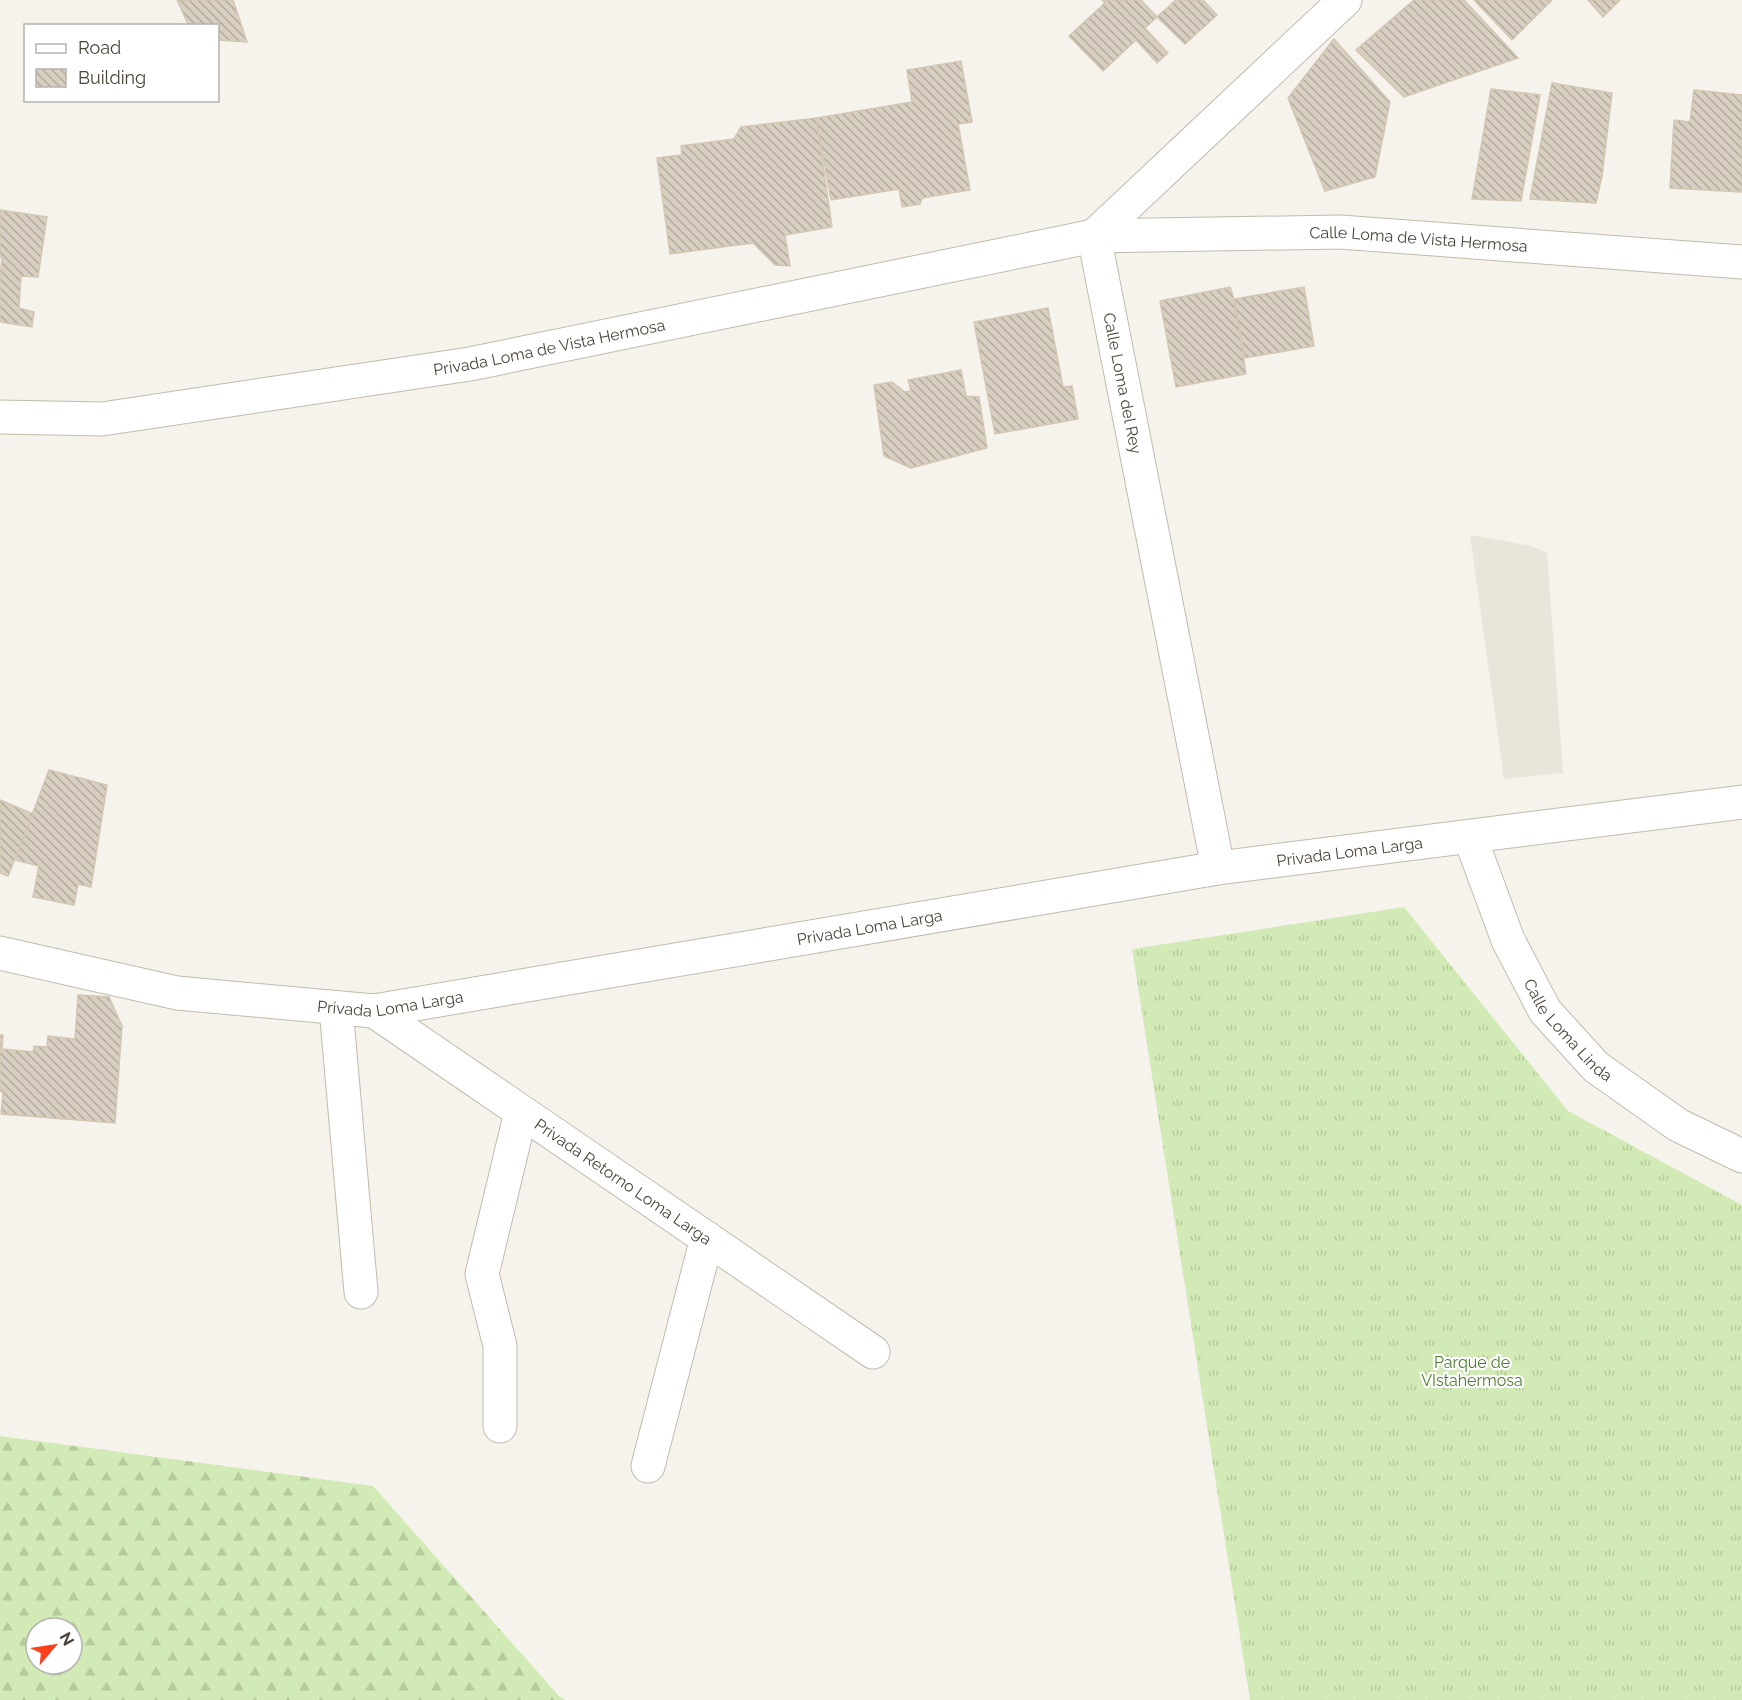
<svg xmlns="http://www.w3.org/2000/svg" width="1742" height="1700" font-family="Raleway,sans-serif">
	<defs>
		<pattern id="grass-tufts" width="24" height="20" patternUnits="userSpaceOnUse" patternTransform="scale(1.5)"><rect width="24" height="20" fill="#d2eab5"/><path d="M3 7l-1-3M5 7V3M7 7l1-3M15 17l-1-3M17 17v-4M19 17l1-3" fill="none" stroke="#b6ca9c"/></pattern>
		<pattern id="forest-firs" width="22" height="20" patternUnits="userSpaceOnUse" patternTransform="scale(1.5)"><rect width="22" height="20" fill="#d2eab5"/><path d="M5 1l3.5 6h-7zM16 11l3.5 6h-7z" fill="#b6ca9c"/></pattern>
		<pattern id="building-back-hatch" width="6" height="6" patternUnits="userSpaceOnUse" patternTransform="scale(1.5)"><rect width="6" height="6" fill="#d8cfc1"/><path d="M-1 5l2 2M0 0l6 6M5-1l2 2" fill="none" stroke="#b1aa9e"/></pattern>
	</defs>
	<rect width="100%" height="100%" fill="#f6f3ec"/>
	<path fill="#eae5da" d="M1470,535L1532,546L1547,553L1563,773L1504,779Z"/>
	<path fill="url(#grass-tufts)" d="M1404,907L1568,1111L1742,1205V1700H1250L1132,949Z"/>
	<path fill="url(#forest-firs)" fill-rule="evenodd" d="M0,1436L373,1486L559,1696L566,1700H0ZM36,1628H72V1664H36Z"/>
	<g fill="url(#building-back-hatch)" stroke="#d3c7b4" stroke-width="1.5">
		<path d="M177,0H233L247,42L218,40V26H189Z"/>
		<path d="M1102,0H1141L1157,17L1145,28L1168,53L1157,63L1136,40L1103,71L1069,36L1105,3Z"/>
		<path d="M1176,0H1203L1217,15L1185,44L1157,17Z"/>
		<path d="M1414,0H1464L1518,58L1404,97L1356,50Z"/>
		<path d="M1474,0H1552L1512,40Z"/>
		<path d="M1588,0H1620L1603,17Z"/>
		<path d="M1334,39L1390,102L1375,177L1325,191L1288,98Z"/>
		<path d="M961,61L972,122L958,124L970,190L922,198L920,204L902,207L899,189L831,200L816,118L912,102L907,70Z"/>
		<path d="M1552,83L1612,93L1602,176L1596,203L1530,199Z"/>
		<path d="M1491,89L1540,95L1521,201L1472,199Z"/>
		<path d="M1694,90L1742,95V192L1670,188L1674,120L1690,122Z"/>
		<path d="M816,118L832,227L785,235L790,266L775,265L753,243L670,254L657,158L682,155L681,146L734,139L741,127Z"/>
		<path d="M0,210L47,217L38,277L21,276L19,308L34,312L32,327L0,322V277L2,258L0,257Z"/>
		<path d="M1230,287L1234,299L1246,374L1176,387L1160,301Z"/>
		<path d="M1304,287L1314,346L1245,358L1234,299Z"/>
		<path d="M1048,308L1063,387L1072,386L1078,419L995,434L974,322Z"/>
		<path d="M961,370L966,396L979,397L987,448L911,468L884,456L874,385L892,382L905,392L911,391L908,380Z"/>
		<path d="M49,770L107,785L91,887L78,884L74,905L33,897L39,866L15,860Z"/>
		<path d="M0,800L33,814L8,876L0,873Z"/>
		<path d="M78,995L109,997L122,1026L115,1123L1,1114L3,1092L0,1091V1035H3L2,1049L33,1052L34,1046L47,1047L48,1036L75,1039Z"/>
	</g>
	<g fill="none" stroke-linecap="round" stroke-linejoin="round">
		<g stroke="#c2bbae" stroke-width="35">
			<g id="minor">
				<path id="s1" d="M1094,236L1218,868"/>
				<path d="M1094,236L1345,0"/>
				<path id="s2" d="M0,417L102,419L470,364L1094,236L1340,232L1742,262"/>
				<path id="s3" d="M1470,837L1508,940L1545,1011L1596,1067L1678,1125L1742,1156"/>
				<path id="s4" d="M0,953L177,993L374,1011L1218,868L1742,802"/>
				<path d="M336,1008L361,1292"/>
				<path id="s5" d="M374,1011L873,1352"/>
				<path d="M500,1426V1346L482,1274L521,1112"/>
				<path d="M648,1466L707,1238"/>
			</g>
		</g>
		<use href="#minor" stroke="#fff" stroke-width="33"/>
	</g>
	<g text-anchor="middle" dominant-baseline="central" stroke-width="4.5" stroke-linejoin="round" paint-order="stroke">
		<g font-size="16" fill="#4b4439" stroke="#fff">
			<text stroke="none"><textPath href="#s2" startOffset="1436">Calle Loma de Vista Hermosa</textPath></text>
			<text stroke="none"><textPath href="#s2" startOffset="555">Privada Loma de Vista Hermosa</textPath></text>
			<text stroke="none"><textPath href="#s1" startOffset="150">Calle Loma del Rey</textPath></text>
			<text stroke="none"><textPath href="#s4" startOffset="1368">Privada Loma Larga</textPath></text>
			<text stroke="none"><textPath href="#s4" startOffset="882">Privada Loma Larga</textPath></text>
			<text stroke="none"><textPath href="#s4" startOffset="396">Privada Loma Larga</textPath></text>
			<text stroke="none"><textPath href="#s3" startOffset="219">Calle Loma Linda</textPath></text>
			<text stroke="none"><textPath href="#s5" startOffset="302">Privada Retorno Loma Larga</textPath></text>
		</g>
		<g font-size="16" fill="#4a7f2a" stroke="#fff">
			<text x="1472" y="1362">Parque de<tspan x="1472" dy="18">VIstahermosa</tspan></text>
		</g>
	</g>
	<rect x="24" y="24" width="195" height="78" fill="#ffffff" stroke="#b7b4b0" stroke-width="1.5"/>
	<rect x="36" y="44" width="30" height="9" fill="#ffffff" stroke="#b7b4b0" stroke-width="1.5"/>
	<text x="78" y="54" font-size="18" fill="#4b4439">Road</text>
	<rect x="36" y="69" width="30" height="18" fill="url(#building-back-hatch)" stroke="#b7b4b0" stroke-width="1.5"/>
	<text x="78" y="84" font-size="18" fill="#4b4439">Building</text>
	<g transform="translate(54 1646) rotate(61)"><circle r="28" fill="#ffffff" stroke="#b7b4b0" stroke-width="1.5"/>
	<path d="M0-4.5L10 22L0 15L-10 22Z" fill="#fc3f1d"/>
	<text y="-9" font-size="16" font-weight="bold" text-anchor="middle" fill="#4b4439">N</text>
	</g>
</svg>
